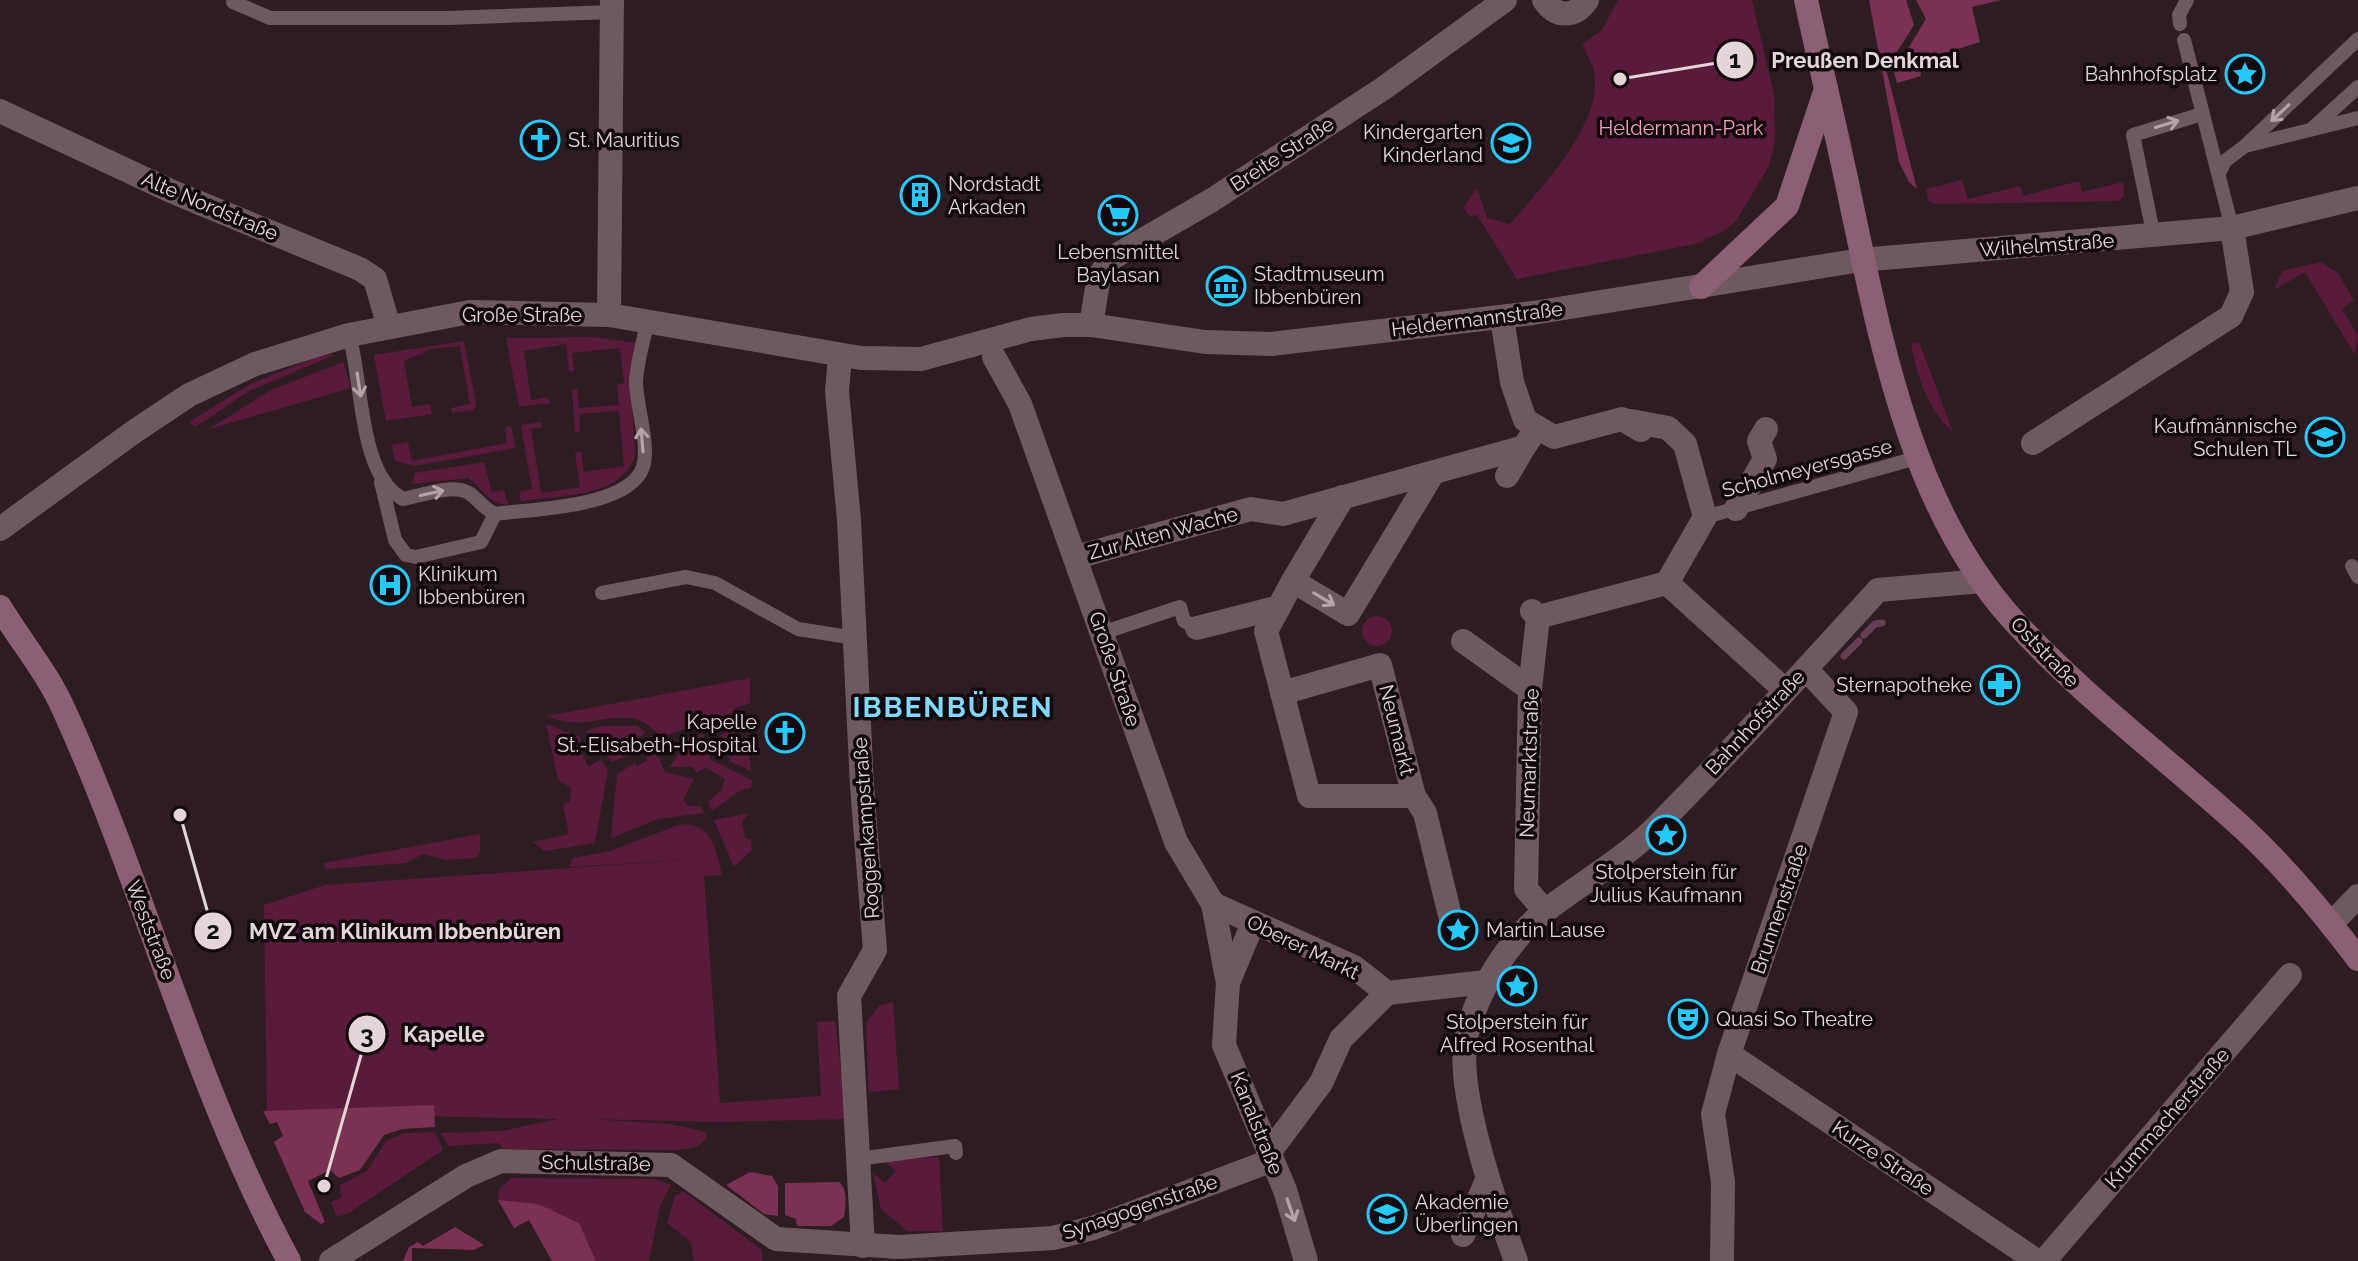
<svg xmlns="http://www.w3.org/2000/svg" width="2358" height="1261" font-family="Raleway,sans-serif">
	<rect width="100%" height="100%" fill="#2e1c23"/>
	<g fill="#591b39">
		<path d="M1618,0H1752L1774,95L1775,139L1769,166L1736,221L1724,231L1695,244L1517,279L1477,215L1470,216L1463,208L1477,188L1487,218L1510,224C1541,188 1608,119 1593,67C1590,59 1585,51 1582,44L1602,30Z"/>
		<path d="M1962,180L1968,199L2020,186L2023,196L2079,181L2082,192L2123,182L2124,196L2118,201L1935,204L1928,200L1926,189Z"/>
		<path d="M2321,262L2338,273L2354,300L2342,309L2358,336L2355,355L2305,272L2274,290L2282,271Z"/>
		<path d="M594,337L635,343L630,370L635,456C620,499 559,495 521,501L519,492L532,489L521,425L541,422V427L531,429L541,493L580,487L575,452L581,451L584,472L624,466L619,411L579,414L580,432H575L572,390L577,389L579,408L619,405L617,384L624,383L620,348L572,353L574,371H569L566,344L524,351L531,400L548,397L550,403L519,407L506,338Z"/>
		<path d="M464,341L476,404L473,410L452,413L451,408L470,404L460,346L431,349L404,361L412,407L430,404L432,414L386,421L374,355Z"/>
		<path d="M1919,342L1953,432C1927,410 1917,375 1911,343Z"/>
		<path d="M327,353L334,355L249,391L195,427L189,422L252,383Z"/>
		<path d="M343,362L351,388L209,429L269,391Z"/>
		<path d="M511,425L515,448L414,466L395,461L392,445L408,442L412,461L507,443L505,427Z"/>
		<path d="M484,462L492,492L504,490L508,504C490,507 482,486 468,478L412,484L415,473Z"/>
		<circle cx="1377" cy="631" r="15"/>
		<path d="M750,678V703L735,708L729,721L716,729L698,724L663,737C655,731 645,721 636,719C600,713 585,732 547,716Z"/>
		<path d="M546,724L580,737L581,752L589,767L601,759L608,770L595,843L544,851L533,842L569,834L563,805L570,801L571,788L558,780Z"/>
		<path d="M601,726H637L645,732L633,744V753L612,762L598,745L601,742L584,732Z"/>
		<path d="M731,728L739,738L747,740L751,771L731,762L721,735Z"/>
		<path d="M703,734L710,759L752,780L751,788L741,790L712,811L708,802L722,789L725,779L705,767L697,773L692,767H669L678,755L682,739Z"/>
		<path d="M656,752L665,772L694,779L683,800L689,806H701L704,813L658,819L611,838L617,774L635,763L637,766L647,761L646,758Z"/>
		<path d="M749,813L742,821L745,838L751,840L752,850L734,867L714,820Z"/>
		<path d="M678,825C711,821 716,848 722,875L704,876L720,1103L821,1096L817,1022L835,1021L847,1119L718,1122L590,1119L671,1124L706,1132L707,1138L697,1147L678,1150L503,1149L498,1143L449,1146L440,1133L501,1131L559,1119L267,1113L264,905L325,885L701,859L569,867L573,858L611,851Z"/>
		<path d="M480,834V852L476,858L447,860L423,854L406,863L325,869L324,863Z"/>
		<path d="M893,1002L899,1089L869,1092L866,1023L879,1006Z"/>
		<path d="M435,1132L443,1150L349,1213L337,1217L331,1202L341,1198L340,1185L367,1171L386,1141L404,1133Z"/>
		<path d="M939,1157L943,1231H907L881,1209L873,1173L885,1183L896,1171L884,1161Z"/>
		<path d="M512,1178L655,1179L671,1185L660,1205L649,1261H552L529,1220L514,1228L498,1200L499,1189Z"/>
		<path d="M683,1191L762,1250V1261H694L691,1242L667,1223L675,1196Z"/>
	</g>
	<g fill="#7a3152">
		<path d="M1869,0H1906L1914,25L1886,69L1917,189L1909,182L1899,162Z"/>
		<path d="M1916,0H2001L1972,7L1980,42L1919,61L1921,76L1897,83L1894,72L1926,19Z"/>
		<path d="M434,1105L435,1127L402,1129L384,1135L360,1170L339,1178L330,1170L308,1181L325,1222L321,1224L305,1212L274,1142L283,1136L277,1122L270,1124L263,1111Z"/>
		<path d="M750,1172L772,1176L778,1186V1216L764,1214L726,1185Z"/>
		<path d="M839,1182C848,1189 846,1206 844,1217L831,1226H797L796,1219L785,1215V1183Z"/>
		<path d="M498,1200L538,1204L579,1223L596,1261H552L529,1220L514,1228Z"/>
		<path d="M455,1227L484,1245L474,1250L412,1248V1261H403L409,1247L418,1242L423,1246Z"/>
	</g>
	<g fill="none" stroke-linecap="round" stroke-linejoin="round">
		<g stroke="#644052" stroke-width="7">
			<path d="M1864,635L1875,624L1882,623"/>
			<path d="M1844,656L1859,641"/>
		</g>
		<g stroke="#6f5961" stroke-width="14">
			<path d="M233,2L270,18H448L612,12"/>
			<path d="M2180,24L2179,15L2187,0"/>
			<path d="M2184,40L2232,228"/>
			<path d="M2314,127L2358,87"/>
			<path d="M2245,146L2358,39"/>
			<path d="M2219,173L2225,161L2245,146L2358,118"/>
			<path d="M2154,237L2133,135L2202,114"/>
			<path d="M349,335C363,381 358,475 403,499C421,496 452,483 469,493C479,500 483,508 495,514C531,509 629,508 643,467C650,445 636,405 636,381C637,361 644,339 648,320"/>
			<path d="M381,482L395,540L406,555L416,557L481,542L495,514"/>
			<path d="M1705,517L1920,457"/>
			<path d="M2352,566L2358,577"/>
			<path d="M602,593L686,577L715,583L798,629L855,638"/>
			<path d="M1102,633L1180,607L1184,621L1197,628"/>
			<path d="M858,1159L955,1146L956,1153"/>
		</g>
		<g stroke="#6f5961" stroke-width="24">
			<path d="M1544,0C1556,18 1575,18 1587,0"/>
			<path d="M0,111L173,192L360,269L375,279L389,327"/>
			<path d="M609,315L612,0"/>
			<path d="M1502,318L1512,382L1525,420L1554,437L1622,419L1641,430"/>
			<path d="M1091,325L1099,276L1112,258L1212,200L1384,88L1505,0"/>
			<path d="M840,356L837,391L849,520L862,786L875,950L849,996L863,1246"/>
			<path d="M994,357L1020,404L1176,842L1213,904L1228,983L1224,1045L1285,1190L1306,1261"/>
			<path d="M1631,421L1668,428L1685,444L1705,517L1667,583"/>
			<path d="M2033,443L2231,316L2242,292L2232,228"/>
			<path d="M1507,476L1524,447"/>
			<path d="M1343,497L1293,581L1348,614L1433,473"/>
			<path d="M1736,509L1765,459L1759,441L1766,429"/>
			<path d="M0,529L135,431L189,395L255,364L349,335L470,312L609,315L861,358L921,359L1031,329L1063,325H1091L1205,342L1271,344L1533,313L1861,260L2232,228L2358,198"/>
			<path d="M1076,557L1251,509L1283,514L1524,447L1536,429"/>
			<path d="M1293,581L1266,631L1309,796H1414"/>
			<path d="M1667,583L1785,690"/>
			<path d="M1532,611L1538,617L1530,689L1526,889L1545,911"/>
			<path d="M1538,617L1667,583"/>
			<path d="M1197,628L1279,607"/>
			<path d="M1463,641L1530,689"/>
			<path d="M1282,693L1380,665L1414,796L1425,813L1455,936"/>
			<path d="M1213,904L1354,967L1387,993L1486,982"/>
			<path d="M2331,924L2358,896"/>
			<path d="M1228,983L1253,923"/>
			<path d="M1729,1054L2037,1261"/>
			<path d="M1268,1154L1321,1083L1341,1039L1387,993"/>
			<path d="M1463,1235L1487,1180"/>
			<path d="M331,1261L466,1176L501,1161L671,1165L776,1239L899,1247L1053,1238L1093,1228L1270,1161"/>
			<path d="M1516,1261C1497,1209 1453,1086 1467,1033C1479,988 1508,941 1544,912C1582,882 1625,859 1659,824C1734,748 1806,669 1878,590L1982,581"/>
			<path d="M1722,1261L1723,1182L1713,1114L1729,1054L1846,712L1806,669"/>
			<path d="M2044,1261L2290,975"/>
		</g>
		<g stroke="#8c6072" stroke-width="24">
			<path d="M1806,0C1821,69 1838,138 1852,207C1882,348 1913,510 2013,620C2084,698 2169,760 2246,831C2288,870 2324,914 2358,959"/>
			<path d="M1701,287L1787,206L1826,89"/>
			<path d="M0,607C21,642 47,672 64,710C146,890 194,1086 289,1261"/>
		</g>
	</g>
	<defs><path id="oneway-shaft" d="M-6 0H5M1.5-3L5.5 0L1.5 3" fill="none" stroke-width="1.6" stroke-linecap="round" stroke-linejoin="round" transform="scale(2)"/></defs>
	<g stroke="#b5a3aa">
		<use href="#oneway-shaft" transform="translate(2280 113) rotate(137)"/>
		<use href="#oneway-shaft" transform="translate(2167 124) rotate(-17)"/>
		<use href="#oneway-shaft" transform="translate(359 385) rotate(81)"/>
		<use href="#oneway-shaft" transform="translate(642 440) rotate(-95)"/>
		<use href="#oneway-shaft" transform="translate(432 493) rotate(-12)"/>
		<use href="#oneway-shaft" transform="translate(1324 599) rotate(31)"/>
		<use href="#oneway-shaft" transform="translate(1291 1210) rotate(71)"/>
	</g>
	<defs>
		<g id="sight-ring" transform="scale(2)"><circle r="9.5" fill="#11090c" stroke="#24c9fe" stroke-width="1.5"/><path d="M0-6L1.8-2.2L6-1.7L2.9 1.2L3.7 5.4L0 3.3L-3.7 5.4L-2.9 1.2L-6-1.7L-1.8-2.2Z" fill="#24c9fe"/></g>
		<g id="church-ring" transform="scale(2)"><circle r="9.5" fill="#11090c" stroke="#24c9fe" stroke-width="1.5"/><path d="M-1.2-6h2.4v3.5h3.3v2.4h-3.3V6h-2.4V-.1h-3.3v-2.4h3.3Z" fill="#24c9fe"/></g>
		<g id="school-ring" transform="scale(2)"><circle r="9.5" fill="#11090c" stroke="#24c9fe" stroke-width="1.5"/><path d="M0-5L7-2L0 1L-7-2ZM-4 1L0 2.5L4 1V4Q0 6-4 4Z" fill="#24c9fe"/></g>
		<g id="building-ring" transform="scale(2)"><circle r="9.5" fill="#11090c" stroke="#24c9fe" stroke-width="1.5"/><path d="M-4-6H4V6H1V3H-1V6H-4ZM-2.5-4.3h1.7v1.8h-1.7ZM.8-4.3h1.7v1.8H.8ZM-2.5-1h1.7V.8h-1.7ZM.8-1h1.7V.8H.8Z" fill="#24c9fe"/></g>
		<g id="supermarket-ring" transform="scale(2)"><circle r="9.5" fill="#11090c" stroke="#24c9fe" stroke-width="1.5"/><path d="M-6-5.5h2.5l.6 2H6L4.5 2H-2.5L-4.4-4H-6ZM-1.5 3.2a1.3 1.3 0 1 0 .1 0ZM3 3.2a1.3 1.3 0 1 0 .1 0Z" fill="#24c9fe"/></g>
		<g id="museum-ring" transform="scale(2)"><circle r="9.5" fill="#11090c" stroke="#24c9fe" stroke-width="1.5"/><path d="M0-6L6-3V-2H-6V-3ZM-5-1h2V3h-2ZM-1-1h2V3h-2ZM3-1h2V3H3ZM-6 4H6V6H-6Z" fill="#24c9fe"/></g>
		<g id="hospital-ring" transform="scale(2)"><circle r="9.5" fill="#11090c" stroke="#24c9fe" stroke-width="1.5"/><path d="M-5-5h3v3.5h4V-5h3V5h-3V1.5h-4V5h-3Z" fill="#24c9fe"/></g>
		<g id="pharmacy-ring" transform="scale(2)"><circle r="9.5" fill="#11090c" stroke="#24c9fe" stroke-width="1.5"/><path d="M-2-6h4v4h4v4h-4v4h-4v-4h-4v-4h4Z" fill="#24c9fe"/></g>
		<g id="theatre-ring" transform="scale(2)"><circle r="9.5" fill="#11090c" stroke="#24c9fe" stroke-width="1.5"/><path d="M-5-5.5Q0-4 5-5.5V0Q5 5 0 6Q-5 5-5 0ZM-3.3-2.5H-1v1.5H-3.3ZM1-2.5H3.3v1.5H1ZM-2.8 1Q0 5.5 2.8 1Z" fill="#24c9fe"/></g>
	</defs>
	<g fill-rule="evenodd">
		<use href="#sight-ring" x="2245" y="74"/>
		<use href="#church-ring" x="540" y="140"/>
		<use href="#school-ring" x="1511" y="143"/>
		<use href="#building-ring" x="920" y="195"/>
		<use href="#supermarket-ring" x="1118" y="215"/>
		<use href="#museum-ring" x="1226" y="286"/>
		<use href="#school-ring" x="2325" y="437"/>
		<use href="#hospital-ring" x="390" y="585"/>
		<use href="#pharmacy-ring" x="2000" y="685"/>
		<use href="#church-ring" x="785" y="733"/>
		<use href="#sight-ring" x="1666" y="835"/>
		<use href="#sight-ring" x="1458" y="930"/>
		<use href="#sight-ring" x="1517" y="986"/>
		<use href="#theatre-ring" x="1688" y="1019"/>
		<use href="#school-ring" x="1387" y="1214"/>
	</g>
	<g text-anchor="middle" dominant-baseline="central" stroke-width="7" stroke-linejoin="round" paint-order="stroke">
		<g font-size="20" fill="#e3d5da" stroke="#11090c" text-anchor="start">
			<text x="2217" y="74" text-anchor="end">Bahnhofsplatz</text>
			<text x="1483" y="132" text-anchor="end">Kindergarten<tspan x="1483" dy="23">Kinderland</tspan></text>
			<text x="568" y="140">St. Mauritius</text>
			<text x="948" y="184">Nordstadt<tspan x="948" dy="23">Arkaden</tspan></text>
			<text x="1118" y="252" text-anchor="middle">Lebensmittel<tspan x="1118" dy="23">Baylasan</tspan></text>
			<text x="1254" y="274">Stadtmuseum<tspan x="1254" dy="23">Ibbenbüren</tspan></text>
			<text x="2297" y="426" text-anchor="end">Kaufmännische<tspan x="2297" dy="23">Schulen TL</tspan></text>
			<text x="418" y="574">Klinikum<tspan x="418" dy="23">Ibbenbüren</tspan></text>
			<text x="1972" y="685" text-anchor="end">Sternapotheke</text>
			<text x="757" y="722" text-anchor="end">Kapelle<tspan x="757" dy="23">St.-Elisabeth-Hospital</tspan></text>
			<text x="1666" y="872" text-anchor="middle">Stolperstein für<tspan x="1666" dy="23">Julius Kaufmann</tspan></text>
			<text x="1486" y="930">Martin Lause</text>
			<text x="1716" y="1019">Quasi So Theatre</text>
			<text x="1517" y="1022" text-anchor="middle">Stolperstein für<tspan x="1517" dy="23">Alfred Rosenthal</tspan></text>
			<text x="1415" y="1202">Akademie<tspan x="1415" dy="23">Überlingen</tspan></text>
		</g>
		<g font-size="20" fill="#f6a0c3" stroke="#11090c">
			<text x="1681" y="128">Heldermann-Park</text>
		</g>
		<g font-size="20" fill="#e3d5da" stroke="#11090c">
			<text transform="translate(1282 154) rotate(-33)">Breite Straße</text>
			<text transform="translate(210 206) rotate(23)">Alte Nordstraße</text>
			<text transform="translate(2047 245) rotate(-4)">Wilhelmstraße</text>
			<text x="522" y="315">Große Straße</text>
			<text transform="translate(1477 319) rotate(-7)">Heldermannstraße</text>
			<text transform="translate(1807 468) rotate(-15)">Scholmeyersgasse</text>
			<text transform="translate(1163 533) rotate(-15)">Zur Alten Wache</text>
			<text transform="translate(2045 652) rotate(46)">Oststraße</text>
			<text transform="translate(1115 669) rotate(71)">Große Straße</text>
			<text transform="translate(1755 722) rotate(-47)">Bahnhofstraße</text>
			<text transform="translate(1397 730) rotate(76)">Neumarkt</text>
			<text transform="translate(1529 763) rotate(-88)">Neumarktstraße</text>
			<text transform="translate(866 828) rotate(-94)">Roggenkampstraße</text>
			<text transform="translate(1779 909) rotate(-71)">Brunnenstraße</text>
			<text transform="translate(151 930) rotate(69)">Weststraße</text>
			<text transform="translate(1303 947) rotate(26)">Oberer Markt</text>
			<text transform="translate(2167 1118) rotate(-49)">Krummacherstraße</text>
			<text transform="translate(1257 1123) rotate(68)">Kanalstraße</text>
			<text transform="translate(1883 1158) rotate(34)">Kurze Straße</text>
			<text transform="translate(596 1163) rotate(1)">Schulstraße</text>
			<text transform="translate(1140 1207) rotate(-19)">Synagogenstraße</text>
		</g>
		<g font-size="28" font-weight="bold" letter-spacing="2" fill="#80d9fe" stroke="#11090c">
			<text x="953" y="707">IBBENBÜREN</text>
		</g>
	</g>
	<path fill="none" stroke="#e3d5da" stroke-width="3" d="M1620 79L1735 60M180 815L213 931M324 1186L367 1034"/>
	<g fill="#e3d5da" stroke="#11090c" stroke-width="3">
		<circle cx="1620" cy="79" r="8"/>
		<circle cx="180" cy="815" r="8"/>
		<circle cx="324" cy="1186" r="8"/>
		<circle cx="1735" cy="60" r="20"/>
		<circle cx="213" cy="931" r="20"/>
		<circle cx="367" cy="1034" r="20"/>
	</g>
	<g font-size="24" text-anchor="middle" font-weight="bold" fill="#111">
		<text x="1735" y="68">1</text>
		<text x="213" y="939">2</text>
		<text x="367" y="1043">3</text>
	</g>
	<g font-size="22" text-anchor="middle" font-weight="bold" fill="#e3d5da" stroke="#11090c" stroke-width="7" stroke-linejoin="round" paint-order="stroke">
		<text x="1865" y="68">Preußen Denkmal</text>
		<text x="405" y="939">MVZ am Klinikum Ibbenbüren</text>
		<text x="444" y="1042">Kapelle</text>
	</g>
</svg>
